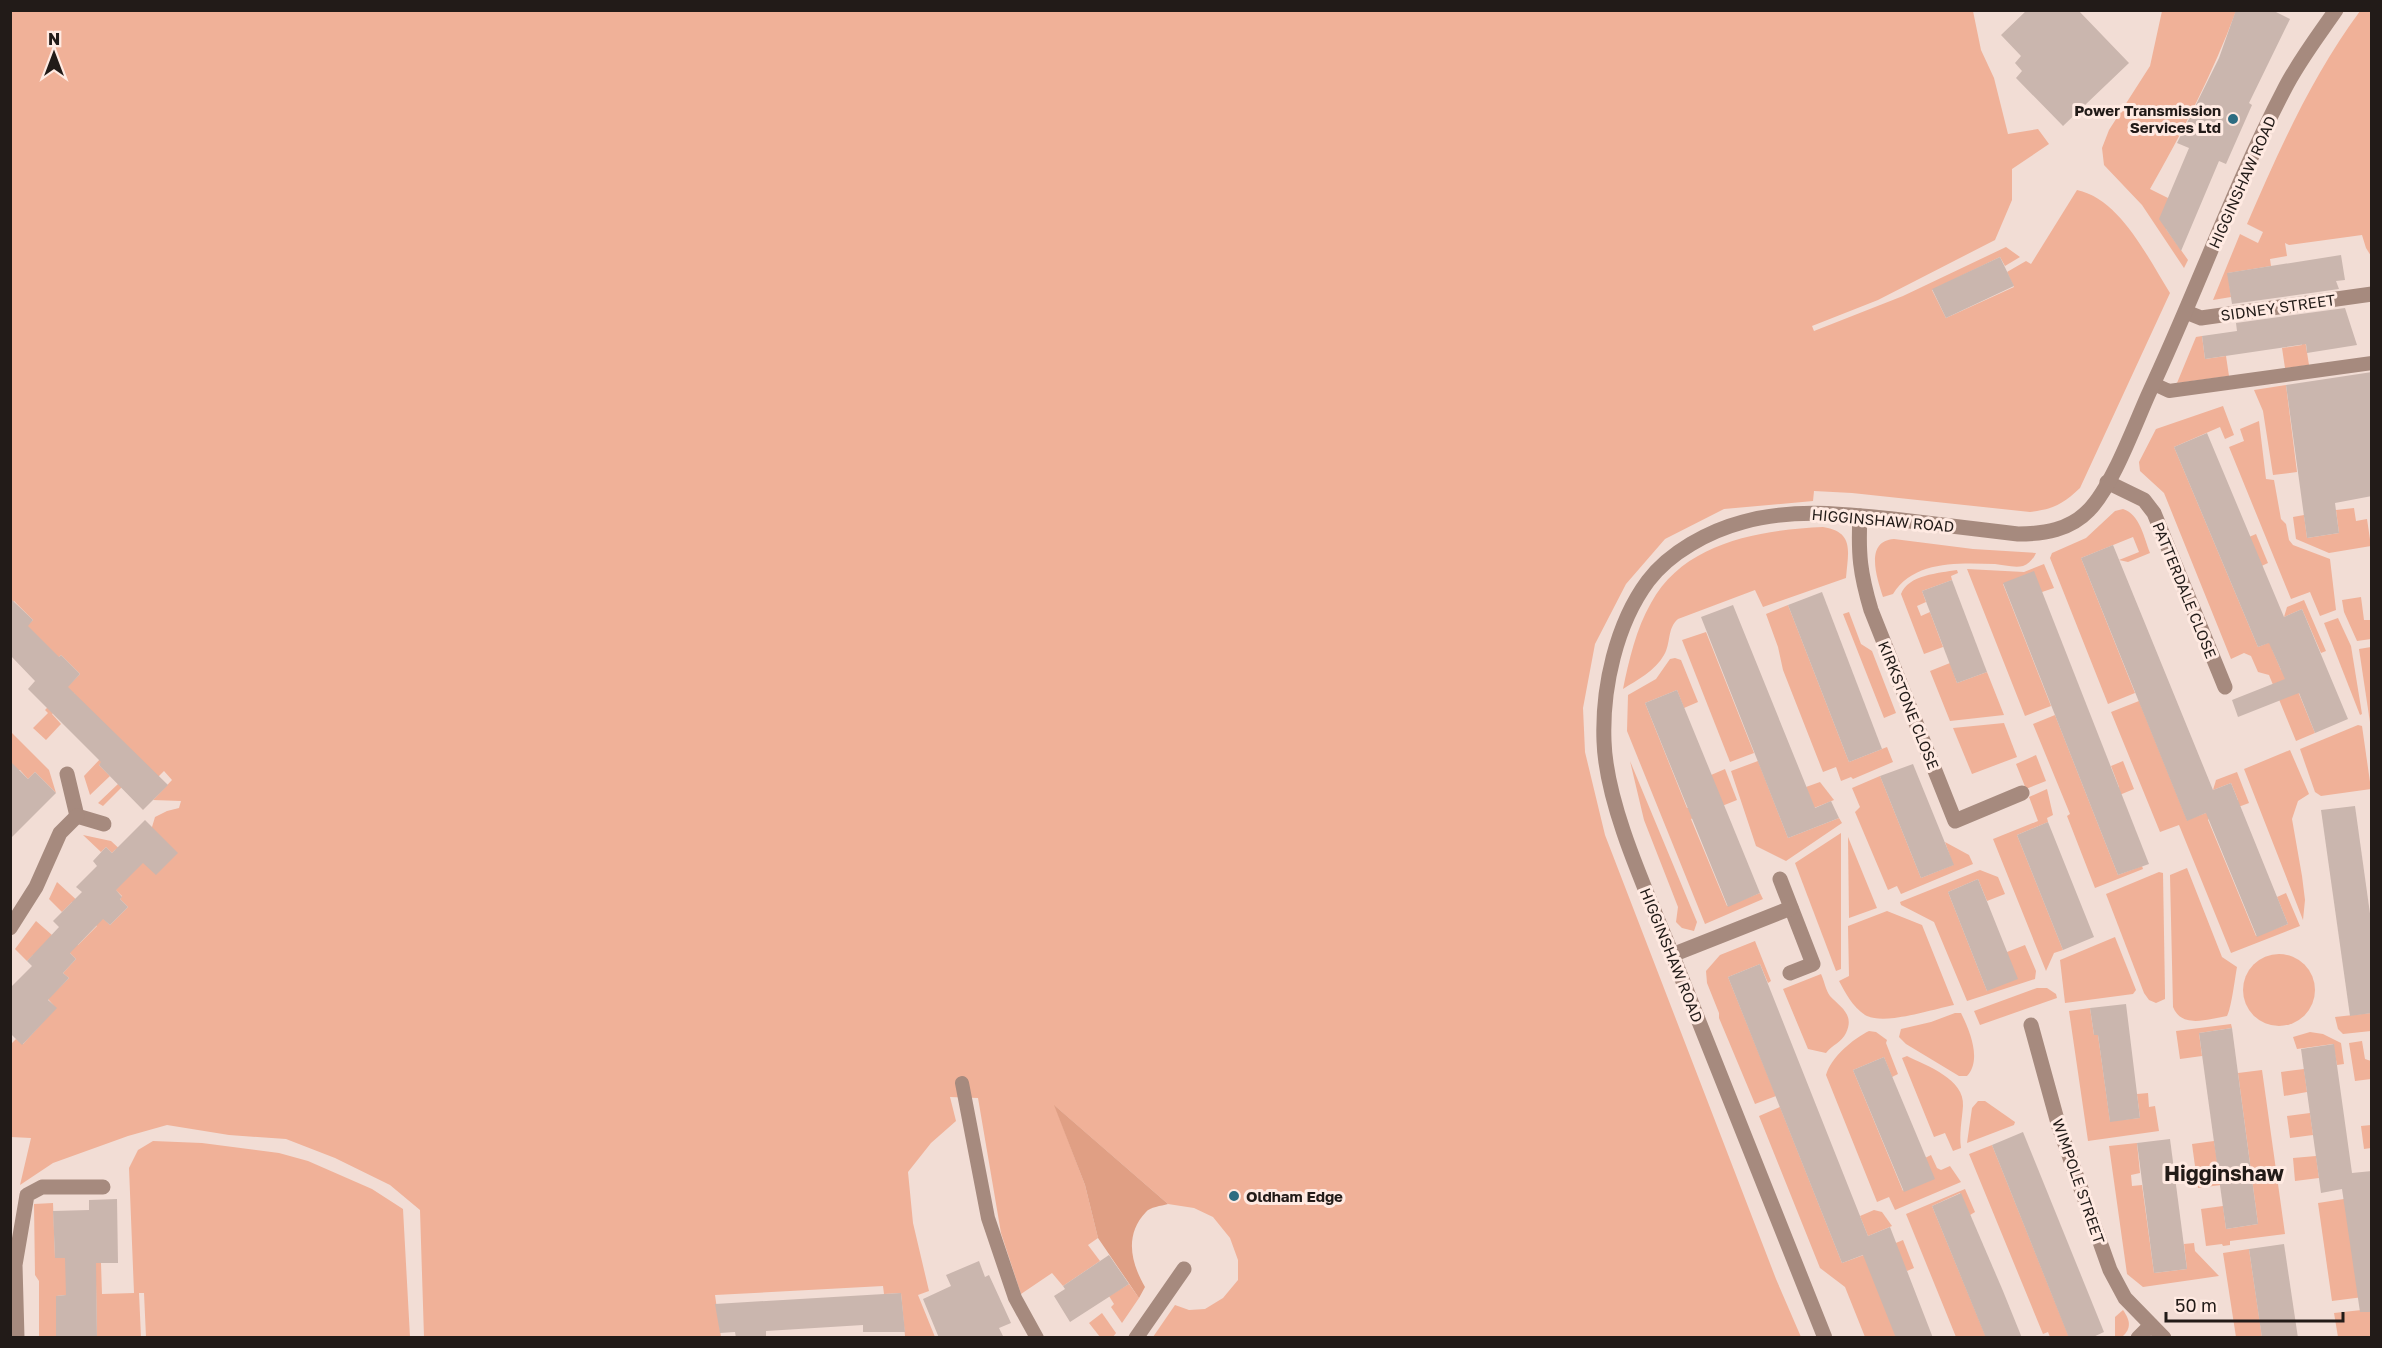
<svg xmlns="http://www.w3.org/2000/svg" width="2382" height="1348" font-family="'Golos Text',sans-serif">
	<rect width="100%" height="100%" fill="#f2ddd5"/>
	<g fill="#f0b198">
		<path d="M11,11H1973L1981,50L1994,78L2008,134L2038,129L2049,144L2012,169V200L1995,240L1878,300L1812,326L1814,331L1903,296L2006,247L2020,257L2005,266L2000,257L1932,290L1946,318L2014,287L2007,272L2026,261L2031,264L2077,190C2120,199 2148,258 2170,293L2080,488C2063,504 2054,509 2030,512L1852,493L1814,491L1813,501L1724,509L1665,539L1626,584L1595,644L1583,708L1585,752L1605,835L1776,1279L1801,1337H1153L1175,1305L1189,1310L1205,1309L1223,1298L1238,1280V1260L1230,1238L1213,1217L1194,1208L1168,1204L1055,1106L1085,1185L1098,1238L1088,1245L1100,1261L1063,1286L1052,1273L1021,1294L1001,1233L978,1098L950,1097L956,1121L931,1143L908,1172L913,1223L929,1291L918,1295L935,1337L905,1336L901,1293L884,1294L883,1286L715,1295L721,1337H424L420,1210L390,1185L335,1158L286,1139L229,1135L167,1125L128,1136L53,1163L20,1185L31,1138L11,1137V1044L16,1039L23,1044L56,1008L48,999L69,978L63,973L76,959L63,946L78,945L97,926L72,902L62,912L49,899L57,882L81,904L84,901L110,925L128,907L120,899L122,896L101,876L116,849L112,853L106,847L101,852L83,835L111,841L125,854L152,827L155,817L167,811L179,808L181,801L153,800L172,780L164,771L156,779L129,780L103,806L98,803L118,784L122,742L99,765L110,776L90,795L84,776L102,757L74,693L52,714L61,724L46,740L33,728L48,713L45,710L80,674L61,655L37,679L15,638L33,620L14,601L11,604Z"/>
		<path d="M2162,11H2236C2213,73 2183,131 2150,189L2168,198L2166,229L2188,260L2184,268L2142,205L2104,165L2102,148L2109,130L2150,66Z"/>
		<path d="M2360,11H2371V256L2366,248L2362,235L2289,245L2285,243L2287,256L2270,259L2271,266L2228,273L2231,297L2213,300L2240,234L2258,243L2263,232L2247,224C2279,150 2312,76 2360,11Z"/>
		<path d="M2302,321L2309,365L2285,368L2282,348L2302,345L2298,322Z"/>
		<path d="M2202,336L2205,359L2226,356L2229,376L2177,383L2196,337Z"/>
		<path d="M2286,385L2297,472L2273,475L2263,411L2254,390Z"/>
		<path d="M2223,406L2234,435L2225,439L2220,427L2174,447L2258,647L2288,635L2272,649L2281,670L2288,667L2315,733L2296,741L2269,675L2258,672L2251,656L2244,653L2231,659L2164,493L2140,471L2139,462L2156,429Z"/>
		<path d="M2259,421L2266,479L2274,480L2281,519L2286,524L2289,540L2293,545L2330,559L2336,610L2320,616L2310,592L2291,599L2229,447L2244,441L2240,429Z"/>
		<path d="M2354,508L2356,521L2367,519L2371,546L2329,553L2296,539L2293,517L2304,515L2307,538L2339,533L2336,510Z"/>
		<path d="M2123,509C2140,514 2144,538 2150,553L2128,562L2119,560L2139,552L2133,537L2081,558L2135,693L2108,704L2050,558L2052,553L2086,538L2115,511Z"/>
		<path d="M1823,527C1855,532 1848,552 1846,578L1763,607L1755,590L1678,619C1667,628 1671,644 1664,655C1655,671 1637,680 1623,689C1629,660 1636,629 1651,603C1684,542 1760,530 1823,527Z"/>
		<path d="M2256,534L2268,563L2255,569L2249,537Z"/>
		<path d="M1894,539L1973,549L2036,553C2034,558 2029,564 2023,566C2015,568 2003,565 1995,564C1959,563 1914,560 1893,594L1883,597C1877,578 1864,541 1894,539Z"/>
		<path d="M2044,564L2054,588L2042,592L2003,584L2051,706L2025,716L1967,569L2024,572Z"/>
		<path d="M1957,570L1958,573L1951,576L1952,580L1922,591L1926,602L1917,606L1921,616L1930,612L1943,647L1924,654L1901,594C1908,575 1939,573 1957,570Z"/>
		<path d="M2361,597L2364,620H2371V639L2357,641L2344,612L2342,600Z"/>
		<path d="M2304,600L2326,651L2321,653L2302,609L2284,617L2287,607Z"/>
		<path d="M1788,605L1849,762L1887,747L1893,762L1853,779L1851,777L1841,781L1836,767L1823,772L1783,670L1778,647L1766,614Z"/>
		<path d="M1849,612L1861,644L1872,651L1896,713L1884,718L1843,614Z"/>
		<path d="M2338,618L2351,646L2362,714L2360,715L2324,623Z"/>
		<path d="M1706,632L1754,753L1730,762L1682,640Z"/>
		<path d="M2371,647H2372L2371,729L2359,649Z"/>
		<path d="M1675,658L1681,660L1698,702L1684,708L1677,690L1645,703L1687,808L1695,806L1699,815L1691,819L1727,906L1760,893L1763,899L1705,924L1627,731L1628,695L1656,679L1670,659Z"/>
		<path d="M1950,663L1957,683L1987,672L2004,715L1950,721L1930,671Z"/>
		<path d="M2139,701L2187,820L2214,810L2208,820L2256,936L2288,924L2277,897L2286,893L2300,926L2231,953L2179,825L2160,832L2111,712Z"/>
		<path d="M2055,715L2118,875L2142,866L2143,869L2095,888L2067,816L2070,814L2033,724Z"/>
		<path d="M2004,723L2017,757L1972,774L1953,728Z"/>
		<path d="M2358,725L2362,726L2371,789L2321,796L2315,792L2300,749Z"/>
		<path d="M10,731L49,770L56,793L35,772L28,779L20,770H16L11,775Z"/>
		<path d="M2290,750L2309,794L2298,801L2292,819L2302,876L2305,900L2303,920L2244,769Z"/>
		<path d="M2036,755L2046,781L2026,789L2016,764Z"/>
		<path d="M1630,761L1697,922L1694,931L1682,928L1676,922L1678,907L1644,820Z"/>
		<path d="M1758,761L1788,838L1839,818L1842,823L1786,861L1756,846L1731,771Z"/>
		<path d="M2123,761L2134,789L2117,796L2119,787L2111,766Z"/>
		<path d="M1725,769L1737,800L1717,808L1711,775Z"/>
		<path d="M2237,772L2249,803L2233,809L2238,800L2231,783L2213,790L2216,780Z"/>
		<path d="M1880,776L1921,878L1953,865L1945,842L1969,855L1973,864L1901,894L1897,886L1888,890L1855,812L1860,807L1852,788Z"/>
		<path d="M1820,782L1834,800L1814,808L1806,787Z"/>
		<path d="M2047,789L2053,815L2047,818L2048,822L2017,835L2063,950L2054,953L2046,971L1993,839L2038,821L2029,797Z"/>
		<path d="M1841,833V969L1836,971L1795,863Z"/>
		<path d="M1848,837L1877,908L1849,918Z"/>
		<path d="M2187,868L2222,957L2237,967C2235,978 2231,1010 2227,1016C2208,1019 2182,1029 2173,1007L2170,875Z"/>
		<path d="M1980,870L1998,877L2005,894L1987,901L1978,879L1948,892L1987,991L2007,952L2025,945L2036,971L2035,979L1967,1001L1934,922L1901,905L1900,902Z"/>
		<path d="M2159,872L2163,873L2165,994V999L2156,1003L2149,1000L2144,993L2106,894Z"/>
		<path d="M1887,911L1922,925L1954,1005C1933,1009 1884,1026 1865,1015C1852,1006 1846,994 1839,981L1849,976L1848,926Z"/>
		<path d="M36,921L52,935L37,958L33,955L27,961L15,949Z"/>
		<path d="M2115,937L2136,990L2133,994L2065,1003L2060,960Z"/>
		<path d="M1755,941L1771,981L1768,983L1760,964L1728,977L1776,1096L1755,1104L1719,1018V1013L1707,983L1706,971L1720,955Z"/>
		<circle cx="2279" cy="990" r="36"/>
		<path d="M1821,974C1824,980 1826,991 1830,996C1840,1007 1855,1014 1846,1033C1842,1042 1832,1045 1826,1053L1808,1049L1783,989Z"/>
		<path d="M2037,988H2047L2056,994L2057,998L1980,1025L1974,1011Z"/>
		<path d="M2090,1008L2094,1035H2098L2110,1121L2140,1118L2137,1094L2148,1093L2149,1107L2155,1106L2159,1131L2088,1141L2069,1011Z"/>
		<path d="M1955,1013H1961C1970,1031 1982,1060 1967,1076H1959L1906,1044L1899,1037L1901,1029L1931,1022Z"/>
		<path d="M2371,1013V1031L2343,1034L2338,1029L2335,1017Z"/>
		<path d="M2231,1024L2232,1028L2199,1033L2202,1056L2180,1059L2176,1031Z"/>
		<path d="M1869,1031L1876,1032L1887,1040L1886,1043L1898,1074L1892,1077L1884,1057L1853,1070L1903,1191L1925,1158L1931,1155L1937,1168L1941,1170L1950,1166L1961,1182L1895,1210L1889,1197L1877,1202L1826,1075C1831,1057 1853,1039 1869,1031Z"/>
		<path d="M2310,1032L2323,1034L2341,1043L2344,1064L2337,1065L2333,1044L2297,1049L2293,1037Z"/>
		<path d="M2362,1041L2365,1059L2371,1061V1079L2355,1081L2349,1043Z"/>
		<path d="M1907,1056C1927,1066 1965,1079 1963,1106C1962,1120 1959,1134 1961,1148L1953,1151L1945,1133L1934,1137L1902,1058Z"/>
		<path d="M2304,1069L2307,1092L2284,1096L2281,1072Z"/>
		<path d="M2262,1070L2285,1234L2230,1241V1245L2223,1246L2222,1244L2206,1246L2201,1209L2223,1206L2226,1229L2258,1224L2238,1073Z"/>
		<path d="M1978,1101H1985L2015,1122L2014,1125L1967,1143L1972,1108Z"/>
		<path d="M1780,1107L1842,1263L1872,1252L1896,1337H1865L1845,1287L1820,1268L1759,1116Z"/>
		<path d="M2310,1113L2313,1135L2290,1138L2287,1116Z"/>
		<path d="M2371,1125V1148L2364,1149L2361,1126Z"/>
		<path d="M153,1141L202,1143L279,1153L308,1161L372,1189L403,1209L410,1337H146L144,1293H139L141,1337H97L96,1283L66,1284V1295L56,1296V1337H39V1281L35,1275L34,1204L53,1203L55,1258L87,1257L88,1263H101L102,1294L134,1293L129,1168L138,1150Z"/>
		<path d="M2214,1141L2221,1185L2198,1188L2192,1144Z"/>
		<path d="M2137,1143L2140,1173L2131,1175L2132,1186L2142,1185L2154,1273L2187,1269L2184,1244L2194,1243L2195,1251L2219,1276L2143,1287L2127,1274L2109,1146Z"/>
		<path d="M1992,1145L2069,1337H2050L2048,1332L2043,1334L1969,1154Z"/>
		<path d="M2316,1156L2319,1178L2295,1181L2293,1158Z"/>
		<path d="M1965,1189L1975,1212L1970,1215L1960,1193L1932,1206L1986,1337H1956L1906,1214Z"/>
		<path d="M2344,1199L2371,1296L2332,1301L2318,1203Z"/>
		<path d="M1874,1210L1882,1212L1892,1226L1868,1236L1860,1216Z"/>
		<path d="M1903,1240L1914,1268L1907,1271L1891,1245Z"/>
		<path d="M2249,1249L2262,1337H2236L2223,1253Z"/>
		<path d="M1129,1284L1139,1298L1122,1323L1111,1307L1114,1304L1109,1296Z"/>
		<path d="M2371,1309V1337H2338L2334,1313Z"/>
		<path d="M2123,1310C2130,1320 2132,1328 2122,1337H2115V1317Z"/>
		<path d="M1102,1313L1116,1333L1113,1337H1100L1089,1323Z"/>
	</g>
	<path fill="#e09f84" d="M1054,1105L1168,1204C1161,1206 1150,1207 1146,1212C1124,1235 1131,1263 1145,1287L1139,1298L1098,1238L1085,1185Z"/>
	<g fill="#cab6ae">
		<path d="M2027,10H2078L2129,63L2063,126L2016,78L2022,71L2015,63L2021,56L2001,35Z"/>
		<path d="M2236,10H2272L2290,19L2249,103L2252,105L2226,164L2219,161L2181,251L2159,219L2189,148L2177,143L2219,58Z"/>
		<path d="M2341,255L2345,280L2336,281L2339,289L2232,304L2227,273Z"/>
		<path d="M2000,257L2014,286L1946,318L1932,289Z"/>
		<path d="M2345,308L2357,345L2307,353L2306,344L2205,359L2202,336L2237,331L2236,323Z"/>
		<path d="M2372,372V496L2335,503L2339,533L2307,538L2286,385Z"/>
		<path d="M2207,433L2284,617L2302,609L2348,719L2315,733L2299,693L2238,717L2232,700L2285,679L2269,643L2258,647L2174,447Z"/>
		<path d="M2113,545L2213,790L2231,783L2288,924L2257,937L2206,813L2187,821L2081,558Z"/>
		<path d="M2034,571L2149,864L2118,875L2003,583Z"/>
		<path d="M1952,580L1987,672L1957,683L1922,591Z"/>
		<path d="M1822,592L1882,749L1849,762L1788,605Z"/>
		<path d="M10,598L33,620L28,626L59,657L61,655L80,674L68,687L168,785L143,810L99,765L101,762L28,689L35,681L11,656Z"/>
		<path d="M1733,605L1815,808L1831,801L1839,818L1788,838L1701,617Z"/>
		<path d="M1677,690L1760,893L1728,907L1645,703Z"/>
		<path d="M10,761L28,779L35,772L56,793L10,839Z"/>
		<path d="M1913,764L1954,865L1921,878L1880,776Z"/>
		<path d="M2355,806L2372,928V1013L2350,1016L2321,810Z"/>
		<path d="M145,820L178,853L156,875L143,863L116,890L122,897L120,899L128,907L110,925L103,919L70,953L76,959L63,973L69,978L48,1000L57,1008L22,1045L10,1033V988L32,966L27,961L59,927L53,921L82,892L76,887L97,866L93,861L106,847L112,853Z"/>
		<path d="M2048,822L2094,937L2063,950L2017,835Z"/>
		<path d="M1978,879L2018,979L1987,991L1948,892Z"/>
		<path d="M1760,964L1868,1236L1890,1227L1933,1338H1896L1863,1255L1842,1263L1728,977Z"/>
		<path d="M2126,1004L2140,1118L2110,1122L2098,1035H2094L2090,1008Z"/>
		<path d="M2232,1028L2258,1224L2226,1229L2199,1033Z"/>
		<path d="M2334,1044L2352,1173L2372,1171V1312H2360L2342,1189L2321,1193L2301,1049Z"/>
		<path d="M1884,1057L1935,1179L1904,1192L1853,1070Z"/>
		<path d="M2023,1132L2104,1332L2091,1338H2069L1992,1145Z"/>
		<path d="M2170,1139L2187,1269L2154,1273L2137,1143Z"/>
		<path d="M1961,1193L2003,1291L2022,1338H1986L1932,1206Z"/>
		<path d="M117,1199L118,1263H96L97,1338H56V1296L66,1295L65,1258H55L53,1211L89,1210V1200Z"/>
		<path d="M2284,1244L2298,1338H2262L2249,1249Z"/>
		<path d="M1109,1255L1129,1284L1070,1322L1054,1296L1065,1289L1063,1286Z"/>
		<path d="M979,1261L985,1277L989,1275L1011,1323L999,1328L1004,1338H939L923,1299L951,1286L946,1275Z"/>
		<path d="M901,1293L905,1332H863V1325L766,1331V1338H736L735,1332L720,1333L715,1304Z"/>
	</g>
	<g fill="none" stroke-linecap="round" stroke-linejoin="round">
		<g stroke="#a68a7e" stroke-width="14">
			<path d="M2154,384L2169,391L2372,363"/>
			<path d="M962,1083L988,1218L1015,1298L1037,1338"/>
		</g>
		<g stroke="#a68a7e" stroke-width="15">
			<path d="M2186,312L2201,318L2372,294"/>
			<path d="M2107,482L2144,500L2154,513L2225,687"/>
			<path d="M1860,516C1858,554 1860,573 1871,610L1955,821L2022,793"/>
			<path d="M67,774L77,816L104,824"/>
			<path d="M1780,879L1813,964L1790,973"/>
			<path d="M10,928L36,887L60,833L77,816"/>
			<path d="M1672,955L1791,908"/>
			<path d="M2031,1025L2059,1127L2110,1270L2125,1298L2164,1338"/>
			<path d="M17,1338L15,1265L27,1195L42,1187H103"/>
			<path d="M1136,1338L1184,1269"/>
			<path d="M1825,1338C1775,1213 1725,1088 1676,964C1651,901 1606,808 1604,741C1602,688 1616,624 1648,581C1670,552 1709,531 1743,522C1792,508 1844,514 1893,519C1935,524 1976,529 2018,534C2044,534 2070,530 2089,510C2112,487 2135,424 2149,393C2196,293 2233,188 2284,90C2298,62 2318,36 2336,10"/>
			<path d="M2138,1338L2151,1325"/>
		</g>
	</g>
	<g fill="#2d6c81" stroke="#ffeae2" stroke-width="2">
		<circle cx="2233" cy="119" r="6"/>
		<circle cx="1234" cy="1196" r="6"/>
	</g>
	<g text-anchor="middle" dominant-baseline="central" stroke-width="6" stroke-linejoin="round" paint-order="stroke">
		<g font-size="15" font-weight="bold" fill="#221b18" stroke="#ffeae2" text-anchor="end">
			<text x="2221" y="110">Power Transmission<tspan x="2221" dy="17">Services Ltd</tspan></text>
			<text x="1246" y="1196" text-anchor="start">Oldham Edge</text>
		</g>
		<g font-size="15" fill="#221b18" stroke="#ffeae2">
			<text transform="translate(2242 182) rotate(-66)">HIGGINSHAW ROAD</text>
			<text transform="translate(2278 307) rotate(-8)">SIDNEY STREET</text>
			<text transform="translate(1883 520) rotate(5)">HIGGINSHAW ROAD</text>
			<text transform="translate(2185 590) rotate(68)">PATTERDALE CLOSE</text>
			<text transform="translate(1909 705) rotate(68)">KIRKSTONE CLOSE</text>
			<text transform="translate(1672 955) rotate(68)">HIGGINSHAW ROAD</text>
			<text transform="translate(2079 1181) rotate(71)">WIMPOLE STREET</text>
		</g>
		<g font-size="21" font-weight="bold" fill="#221b18" stroke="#ffeae2">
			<text x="2224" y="1173">Higginshaw</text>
		</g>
	</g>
	<rect width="2382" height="1348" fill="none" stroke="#221b18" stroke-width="24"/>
	<g transform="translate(54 54)" stroke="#ffeae2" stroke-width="4.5" paint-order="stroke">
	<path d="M0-4.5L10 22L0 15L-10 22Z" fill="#221b18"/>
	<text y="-9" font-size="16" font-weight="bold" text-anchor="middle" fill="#221b18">N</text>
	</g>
	<path d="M2166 1312v9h177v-9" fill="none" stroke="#221b18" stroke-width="3"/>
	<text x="2175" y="1312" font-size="18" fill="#221b18" stroke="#ffeae2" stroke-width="4.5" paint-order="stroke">50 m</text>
</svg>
